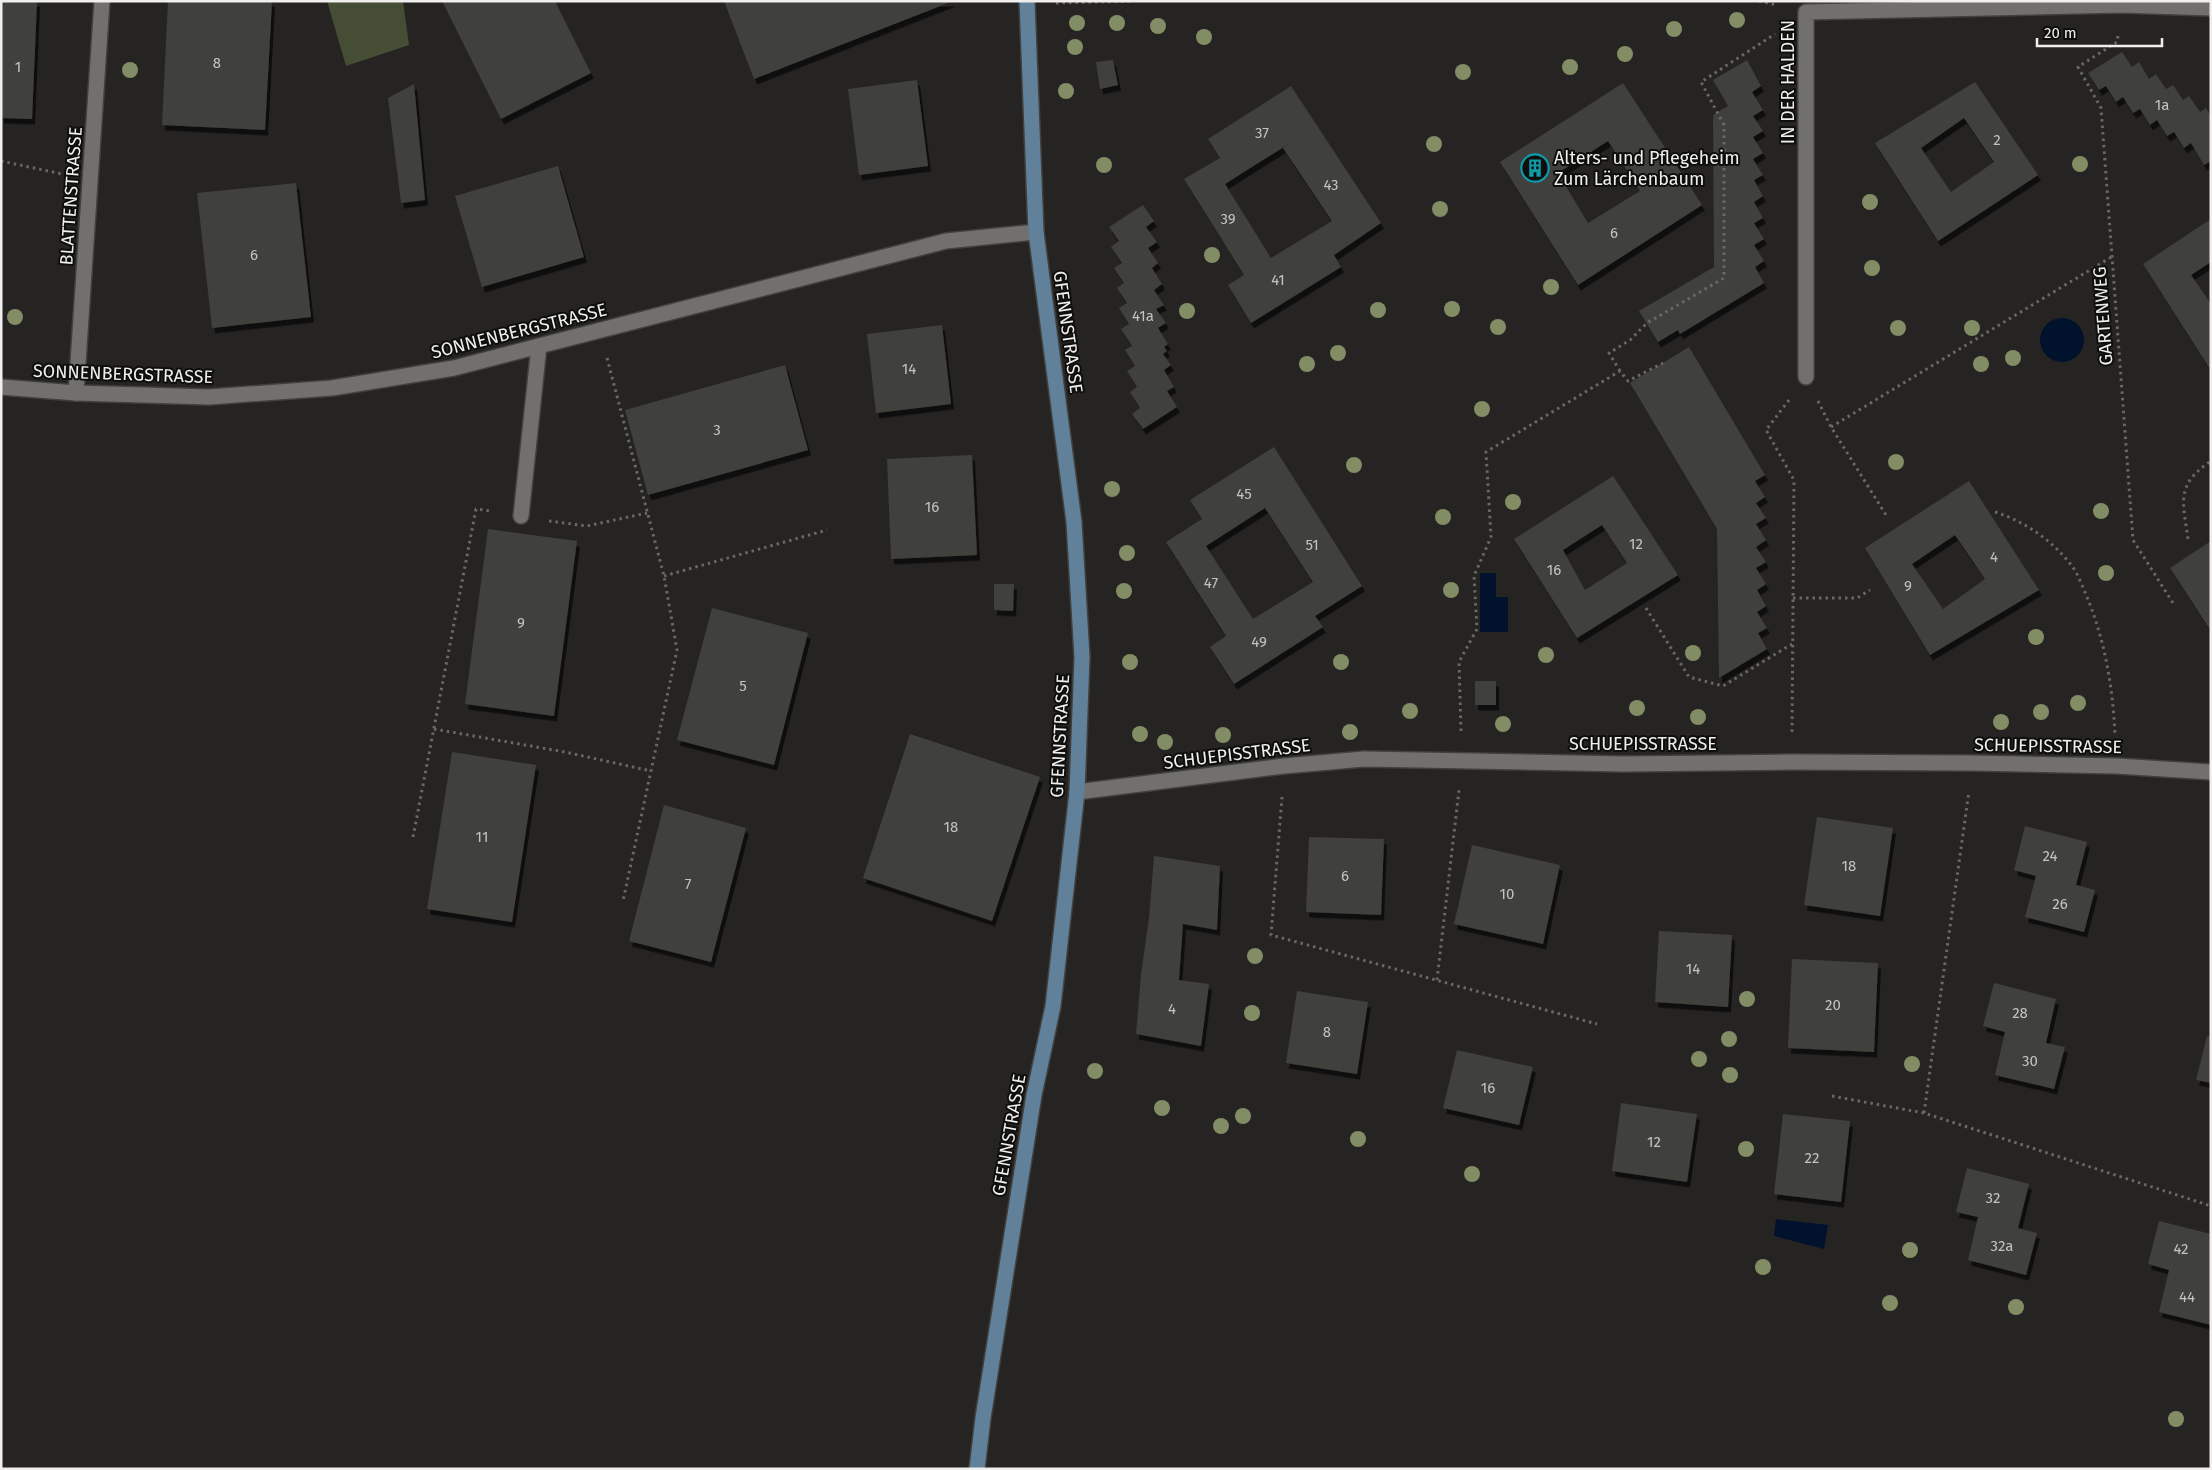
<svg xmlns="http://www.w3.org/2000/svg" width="2212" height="1470" font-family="'Fira Sans',sans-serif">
	<defs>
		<filter id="shadow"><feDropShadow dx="3" dy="5.5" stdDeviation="0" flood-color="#0009"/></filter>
	</defs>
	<rect width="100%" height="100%" fill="#262422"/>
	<path fill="#454d34" d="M327,1H403L409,45L346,66Z"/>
	<g fill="#00122c">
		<circle cx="2062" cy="340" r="22"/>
		<path d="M1480,573H1496V597H1508V632H1480Z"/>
		<path d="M1776,1219L1828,1225L1824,1249L1774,1236Z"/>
	</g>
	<g fill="#403f3c" fill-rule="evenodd" filter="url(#shadow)">
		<path d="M1,1H37L32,119L1,118Z"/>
		<path d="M168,1H272L265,130L162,125Z"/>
		<path d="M442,1H555L591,73L501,119Z"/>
		<path d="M724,1H953L754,79Z"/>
		<path d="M2122,52L2132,67L2139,62L2149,79L2156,74L2166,89L2173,85L2183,100L2189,96L2200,112L2206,108L2211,116V161L2204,165L2191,143L2184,148L2174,132L2167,136L2157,120L2150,125L2140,109L2133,113L2123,97L2116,102L2106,86L2099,90L2088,73Z"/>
		<path d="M1113,60L1118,85L1100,89L1096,62Z"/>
		<path d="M1747,60L1761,86L1752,92L1763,110L1753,116L1763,131L1753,137L1763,153L1753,159L1763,175L1754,180L1763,196L1754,202L1763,218L1754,223L1764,239L1754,245L1764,261L1755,267L1764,283L1680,334L1678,330L1658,342L1639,311L1714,267L1713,115L1728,106L1713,80Z"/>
		<path d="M917,80L928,166L859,175L848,89Z"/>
		<path d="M1975,82L2038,175L1938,241L1875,143ZM1964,118L1994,162L1951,192L1921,148Z"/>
		<path d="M1623,83L1702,205L1578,285L1500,162ZM1608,141L1640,191L1588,223L1558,173Z"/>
		<path d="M414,84L425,200L401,203L388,98Z"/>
		<path d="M1291,86L1381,223L1334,255L1341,267L1251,323L1228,285L1244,275L1184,179L1220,158L1208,139ZM1290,143L1283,148L1332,221L1271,258L1225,184Z"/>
		<path d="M558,166L584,257L482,287L455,196Z"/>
		<path d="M296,183L311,317L212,328L197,193Z"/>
		<path d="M1143,205L1154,221L1146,227L1157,242L1148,248L1158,263L1152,268L1162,284L1154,290L1164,305L1156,309L1166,323L1158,328L1168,344L1164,347L1167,351L1163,354L1171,365L1164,370L1174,387L1167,391L1177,407L1143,429L1132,414L1140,408L1130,392L1137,387L1127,371L1135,366L1125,350L1132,346L1121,329L1129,324L1119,308L1127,303L1117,288L1124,283L1114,268L1122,263L1111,247L1119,241L1109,227Z"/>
		<path d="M2211,219V262L2191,275L2211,304L2210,369L2143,264Z"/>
		<path d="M942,325L951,404L876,413L867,334Z"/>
		<path d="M1689,347L1765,475L1755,481L1765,497L1756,503L1766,518L1756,524L1766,540L1756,547L1766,562L1756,568L1766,584L1757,590L1766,606L1757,612L1767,628L1758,633L1767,649L1719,678L1717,529L1630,383Z"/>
		<path d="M785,365L808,450L648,495L625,410Z"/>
		<path d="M1274,447L1362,586L1315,616L1323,627L1234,684L1210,647L1226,636L1166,542L1202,519L1190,500ZM1265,508L1313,582L1253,619L1206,546Z"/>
		<path d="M972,455L977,555L891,559L887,459Z"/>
		<path d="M1613,476L1678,575L1577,638L1514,539ZM1602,525L1627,563L1585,590L1563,550Z"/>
		<path d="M1969,481L2039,590L1930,655L1865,548ZM1955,535L1985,579L1943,609L1912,564Z"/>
		<path d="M488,529L577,541L554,716L465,704Z"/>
		<path d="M2211,541L2210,572L2211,631L2170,568Z"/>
		<path d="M994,584H1014L1013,611L994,610Z"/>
		<path d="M712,608L808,633L774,765L677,740Z"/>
		<rect x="1475" y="681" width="21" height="24"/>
		<path d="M910,734L1040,777L992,921L863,878Z"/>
		<path d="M452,752L536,765L512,922L427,909Z"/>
		<path d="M664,805L746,828L711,962L629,941Z"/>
		<path d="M1817,817L1893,828L1880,916L1804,905Z"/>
		<path d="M2025,826L2087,842L2076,885L2095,890L2084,932L2025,917L2036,876L2014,870Z"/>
		<path d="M1309,837L1384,839L1381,915L1306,912Z"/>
		<path d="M1472,845L1560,865L1543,944L1454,924Z"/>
		<path d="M1154,856L1220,866L1217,930L1183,924L1179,980L1209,984L1201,1046L1136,1034L1141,974L1149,918Z"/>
		<path d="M1659,931L1732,935L1728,1007L1655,1002Z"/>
		<path d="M1792,959L1878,963L1874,1052L1788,1048Z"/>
		<path d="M1994,983L2056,999L2046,1043L2065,1047L2054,1089L1995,1075L2005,1032L1983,1026Z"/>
		<path d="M1297,991L1368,1002L1357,1074L1286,1063Z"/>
		<path d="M2207,1036L2211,1037V1083L2196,1080Z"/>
		<path d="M1457,1050L1533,1067L1519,1125L1443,1108Z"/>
		<path d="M1621,1103L1697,1114L1687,1182L1612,1171Z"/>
		<path d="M1783,1114L1850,1121L1841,1202L1774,1194Z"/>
		<path d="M1967,1168L2029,1184L2018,1228L2037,1233L2026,1275L1968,1260L1978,1217L1956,1212Z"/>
		<path d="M2159,1221L2211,1234V1325L2159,1312L2169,1270L2148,1264Z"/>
	</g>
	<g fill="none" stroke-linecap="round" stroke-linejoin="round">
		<g stroke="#40403e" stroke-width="18">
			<path id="lane" d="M521,516L539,346"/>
		</g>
		<g stroke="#40403e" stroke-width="18">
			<g id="street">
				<path d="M1806,377V12L2121,5L2211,8"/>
				<path d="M1,387L76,393L209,397L332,388L454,368L946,241L1036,232"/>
				<path d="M76,393L102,1"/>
				<path d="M1077,792L1284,766L1364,759L1624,764L1791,762L1972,763L2117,766L2211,772"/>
			</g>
		</g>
		<g stroke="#40403e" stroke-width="18">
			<path id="secondary" d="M977,1469L983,1418L1034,1095L1053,1006L1077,792L1082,657L1074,522L1036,232L1027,1"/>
		</g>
		<g stroke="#6a6867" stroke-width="3" stroke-dasharray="2.5 4" stroke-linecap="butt">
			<path d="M1759,1L1777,5"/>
			<path d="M1056,3L1133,1"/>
			<path d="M2118,36L2117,42L2078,67L2101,108L2133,540L2173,603"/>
			<path d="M1,161L62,174"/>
			<path d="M607,358L664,576L677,650L623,901"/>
			<path d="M1620,371L1609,353L1630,340L1647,323L1724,278V125L1701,82L1775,34"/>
			<path d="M1789,400L1766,430L1794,480L1792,734"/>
			<path d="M1818,401L1831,427L1886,515"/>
			<path d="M1831,427L2113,256"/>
			<path d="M1995,512C2026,522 2055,542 2074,569C2078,575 2081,583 2084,590C2104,635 2113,686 2115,736"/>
			<path d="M549,521L587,526L647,513"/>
			<path d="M2188,539C2183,502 2175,485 2211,461"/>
			<path d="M664,576L827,530"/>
			<path d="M1793,598H1857L1870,590"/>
			<path d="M1646,608L1689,677L1723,686L1792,644"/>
			<path d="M434,729L565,752L651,771"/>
			<path d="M1461,731L1459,662L1477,629L1474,576L1491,537L1486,452L1620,371L1628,381L1663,363"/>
			<path d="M1282,797L1271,935L1597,1024"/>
			<path d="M413,837L476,509L491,511"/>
			<path d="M1437,980L1459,790"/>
			<path d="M1832,1096L1924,1113L2211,1206"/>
			<path d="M1924,1113L1969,791"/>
		</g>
		<use href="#lane" stroke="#72706e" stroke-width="15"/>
		<use href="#street" stroke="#72706e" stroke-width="15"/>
		<use href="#secondary" stroke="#608199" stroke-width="15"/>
	</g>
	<g fill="#828d66">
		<circle cx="1737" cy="20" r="8"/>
		<circle cx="1077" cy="23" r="8"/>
		<circle cx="1117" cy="23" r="8"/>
		<circle cx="1158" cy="26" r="8"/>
		<circle cx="1674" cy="29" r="8"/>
		<circle cx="1204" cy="37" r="8"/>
		<circle cx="1075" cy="47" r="8"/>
		<circle cx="1625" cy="54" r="8"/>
		<circle cx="1570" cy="67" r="8"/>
		<circle cx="130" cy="70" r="8"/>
		<circle cx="1463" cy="72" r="8"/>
		<circle cx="1066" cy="91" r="8"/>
		<circle cx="1434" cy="144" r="8"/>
		<circle cx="2080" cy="164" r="8"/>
		<circle cx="1104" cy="165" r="8"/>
		<circle cx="1870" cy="202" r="8"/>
		<circle cx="1440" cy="209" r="8"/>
		<circle cx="1212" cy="255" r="8"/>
		<circle cx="1872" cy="268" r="8"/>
		<circle cx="1551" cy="287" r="8"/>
		<circle cx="1452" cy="309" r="8"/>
		<circle cx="1378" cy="310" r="8"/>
		<circle cx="1187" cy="311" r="8"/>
		<circle cx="15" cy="317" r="8"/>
		<circle cx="1498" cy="327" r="8"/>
		<circle cx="1898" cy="328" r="8"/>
		<circle cx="1972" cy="328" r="8"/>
		<circle cx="1338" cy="353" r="8"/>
		<circle cx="2013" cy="358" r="8"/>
		<circle cx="1307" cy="364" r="8"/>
		<circle cx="1981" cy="364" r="8"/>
		<circle cx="1482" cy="409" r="8"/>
		<circle cx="1896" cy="462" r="8"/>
		<circle cx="1354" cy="465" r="8"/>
		<circle cx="1112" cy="489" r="8"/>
		<circle cx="1513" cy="502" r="8"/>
		<circle cx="2101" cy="511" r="8"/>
		<circle cx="1443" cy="517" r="8"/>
		<circle cx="1127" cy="553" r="8"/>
		<circle cx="2106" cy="573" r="8"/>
		<circle cx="1451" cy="590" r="8"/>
		<circle cx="1124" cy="591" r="8"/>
		<circle cx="2036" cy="637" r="8"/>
		<circle cx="1693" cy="653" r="8"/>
		<circle cx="1546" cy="655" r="8"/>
		<circle cx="1130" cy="662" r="8"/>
		<circle cx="1341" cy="662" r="8"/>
		<circle cx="2078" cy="703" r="8"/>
		<circle cx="1637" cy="708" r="8"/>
		<circle cx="1410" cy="711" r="8"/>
		<circle cx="2041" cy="712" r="8"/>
		<circle cx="1698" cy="717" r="8"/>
		<circle cx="2001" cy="722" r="8"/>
		<circle cx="1503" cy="724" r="8"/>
		<circle cx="1350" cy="732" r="8"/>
		<circle cx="1140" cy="734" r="8"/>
		<circle cx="1223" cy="735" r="8"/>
		<circle cx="1165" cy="742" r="8"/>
		<circle cx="1255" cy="956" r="8"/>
		<circle cx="1747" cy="999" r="8"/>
		<circle cx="1252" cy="1013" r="8"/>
		<circle cx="1729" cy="1039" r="8"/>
		<circle cx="1699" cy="1059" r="8"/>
		<circle cx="1912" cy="1064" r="8"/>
		<circle cx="1095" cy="1071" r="8"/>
		<circle cx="1730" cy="1075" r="8"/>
		<circle cx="1162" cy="1108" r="8"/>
		<circle cx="1243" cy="1116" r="8"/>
		<circle cx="1221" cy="1126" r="8"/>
		<circle cx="1358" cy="1139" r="8"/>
		<circle cx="1746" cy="1149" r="8"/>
		<circle cx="1472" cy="1174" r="8"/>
		<circle cx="1910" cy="1250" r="8"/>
		<circle cx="1763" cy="1267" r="8"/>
		<circle cx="1890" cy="1303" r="8"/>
		<circle cx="2016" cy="1307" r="8"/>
		<circle cx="2176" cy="1419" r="8"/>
	</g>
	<defs>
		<g id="building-ring" transform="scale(1.4375)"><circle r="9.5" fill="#0e0e0d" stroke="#0f9aa8" stroke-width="1.5"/><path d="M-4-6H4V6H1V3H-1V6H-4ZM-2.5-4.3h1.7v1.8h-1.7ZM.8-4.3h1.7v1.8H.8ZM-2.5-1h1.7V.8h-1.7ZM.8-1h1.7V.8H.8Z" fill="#0f9aa8"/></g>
	</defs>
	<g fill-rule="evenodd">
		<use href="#building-ring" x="1535" y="168"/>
	</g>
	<g text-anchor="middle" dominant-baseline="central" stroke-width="4" stroke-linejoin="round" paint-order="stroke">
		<g font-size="15" fill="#c4c3c2">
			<text x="217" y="63">8</text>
			<text x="18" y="67">1</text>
			<text x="2162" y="105">1a</text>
			<text x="1262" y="133">37</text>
			<text x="1997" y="140">2</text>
			<text x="1331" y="185">43</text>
			<text x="1228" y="219">39</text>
			<text x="1614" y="233">6</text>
			<text x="254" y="255">6</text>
			<text x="1278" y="280">41</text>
			<text x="1143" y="316">41a</text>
			<text x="909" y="369">14</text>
			<text x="717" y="430">3</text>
			<text x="1244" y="494">45</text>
			<text x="932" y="507">16</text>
			<text x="1636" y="544">12</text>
			<text x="1312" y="545">51</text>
			<text x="1994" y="557">4</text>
			<text x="1554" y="570">16</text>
			<text x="1211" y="583">47</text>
			<text x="1908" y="586">9</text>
			<text x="521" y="623">9</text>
			<text x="1259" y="642">49</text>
			<text x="743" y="686">5</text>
			<text x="951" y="827">18</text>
			<text x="482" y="837">11</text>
			<text x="2050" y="856">24</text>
			<text x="1849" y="866">18</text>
			<text x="1345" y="876">6</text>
			<text x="688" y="884">7</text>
			<text x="1507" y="894">10</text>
			<text x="2060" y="904">26</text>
			<text x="1693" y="969">14</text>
			<text x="1833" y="1005">20</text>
			<text x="1172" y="1009">4</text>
			<text x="2020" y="1013">28</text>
			<text x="1327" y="1032">8</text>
			<text x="2030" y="1061">30</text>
			<text x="1488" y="1088">16</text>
			<text x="1654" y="1142">12</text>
			<text x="1812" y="1158">22</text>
			<text x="1993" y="1198">32</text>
			<text x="2002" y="1246">32a</text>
			<text x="2181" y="1249">42</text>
			<text x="2187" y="1297">44</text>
		</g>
		<g font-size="18" fill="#f0efee" stroke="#0e0e0d">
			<text transform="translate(1788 82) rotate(-90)">IN DER HALDEN</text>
			<text transform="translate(71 196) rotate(-86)">BLATTENSTRASSE</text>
			<text transform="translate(2103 316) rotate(-94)">GARTENWEG</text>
			<text transform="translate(519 331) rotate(-14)">SONNENBERGSTRASSE</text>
			<text transform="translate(1068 332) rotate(82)">GFENNSTRASSE</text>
			<text transform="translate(123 374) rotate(2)">SONNENBERGSTRASSE</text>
			<text transform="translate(1060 736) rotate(-87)">GFENNSTRASSE</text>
			<text x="1643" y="744">SCHUEPISSTRASSE</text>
			<text transform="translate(2048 746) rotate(1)">SCHUEPISSTRASSE</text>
			<text transform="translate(1237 754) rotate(-7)">SCHUEPISSTRASSE</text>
			<text transform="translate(1009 1135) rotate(-80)">GFENNSTRASSE</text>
		</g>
		<g font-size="18" fill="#f0efee" stroke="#0e0e0d" text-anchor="start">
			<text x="1554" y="158">Alters- und Pflegeheim<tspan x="1554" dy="21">Zum Lärchenbaum</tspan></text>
		</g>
	</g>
	<rect width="2212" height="1470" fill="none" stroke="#f0efee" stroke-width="5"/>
	<path d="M2037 38v8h125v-8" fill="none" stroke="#f0efee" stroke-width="2.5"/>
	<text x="2044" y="38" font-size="15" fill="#f0efee" stroke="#0e0e0d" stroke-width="4" paint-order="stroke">20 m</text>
</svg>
